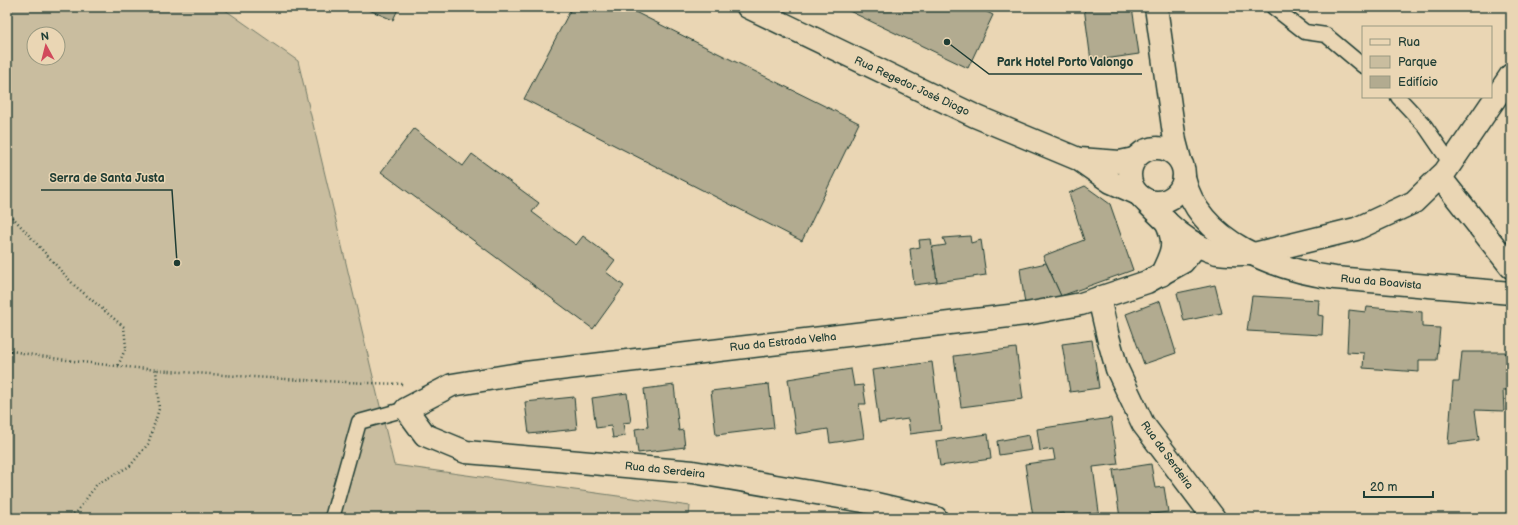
<svg xmlns="http://www.w3.org/2000/svg" width="1518" height="525" font-family="'Balsamiq Sans',sans-serif">
	<rect width="100%" height="100%" fill="#ead6b4"/>
	<filter id="ink" filterUnits="userSpaceOnUse"><feTurbulence type="fractalNoise" baseFrequency=".025" numOctaves="2"/><feDisplacementMap in="SourceGraphic" scale="8" xChannelSelector="R" yChannelSelector="G"/><feConvolveMatrix kernelMatrix="1 2 1 2 8 2 1 2 1" color-interpolation-filters="sRGB"/></filter>
	<g filter="url(#ink)">
		<path fill="#c9bd9f" stroke="#747d6a" fill-rule="evenodd" d="M7,7H221L298,61L394,465L690,506L689,518H7ZM34,34H58V58H34Z"/>
		<g fill="#b2ab90" stroke="#1f3d34">
			<path d="M362,7H399L393,20Z"/>
			<path d="M572,7H625L859,123L802,241L524,99Z"/>
			<path d="M841,7H977L993,15L968,68Z"/>
			<path d="M1084,7H1132L1139,54L1091,61Z"/>
			<path d="M414,129L463,166L472,154L539,203L532,212L576,245L583,236L615,260L606,272L624,286L593,329L381,172Z"/>
			<path d="M1085,186L1110,204L1133,270L1061,296L1043,256L1084,240L1069,193Z"/>
			<path d="M970,236L971,243L981,240L986,275L937,282L932,247L946,245L943,238Z"/>
			<path d="M931,239L937,282L914,285L910,249L920,247L919,240Z"/>
			<path d="M1046,263L1061,296L1025,304L1020,269Z"/>
			<path d="M1215,285L1222,313L1184,321L1177,293Z"/>
			<path d="M1252,296L1319,300L1318,315L1323,316L1322,335L1247,331Z"/>
			<path d="M1160,301L1176,353L1144,364L1126,314Z"/>
			<path d="M1367,307L1422,312V327L1440,328L1437,360H1419V372L1363,368L1364,353L1347,352L1349,310L1366,312Z"/>
			<path d="M1092,340L1099,388L1070,392L1062,344Z"/>
			<path d="M1016,348L1023,399L961,407L954,356Z"/>
			<path d="M1462,352H1505L1507,360H1511V390H1503L1504,411L1475,410L1479,440L1448,444L1453,382H1459Z"/>
			<path d="M932,362L941,430L910,434L908,419L879,423L872,370Z"/>
			<path d="M851,369L854,386L863,385L866,404H859L864,438L830,443L828,429L796,434L788,379Z"/>
			<path d="M769,384L774,428L716,435L711,391Z"/>
			<path d="M674,385L679,431L683,430L685,447L638,453L635,429L648,427L644,389Z"/>
			<path d="M627,393L631,422L623,423L625,436L613,438L611,426L596,428L592,398Z"/>
			<path d="M574,397L577,429L529,434L525,402Z"/>
			<path d="M1111,418L1118,464L1093,467L1099,512L1065,517L1064,513L1033,517L1025,464L1055,460L1053,449L1040,451L1037,429Z"/>
			<path d="M988,434L991,459L940,466L936,441Z"/>
			<path d="M1029,435L1032,450L999,455L997,441Z"/>
			<path d="M1151,464L1155,488L1164,487L1168,512L1120,518L1113,470Z"/>
		</g>
		<g fill="none" stroke-linecap="round" stroke-linejoin="round">
			<g stroke="#1f3d34" stroke-width="17">
				<g id="lane">
					<path d="M1273,7L1305,32L1326,35L1363,66"/>
					<path d="M1398,97L1425,126L1451,164"/>
					<path d="M332,518L359,422L406,409"/>
				</g>
			</g>
			<g stroke="#1f3d34" stroke-width="25">
				<g id="street">
					<path d="M748,7L975,116L1078,159L1111,182L1136,193"/>
					<path d="M1079,159L1120,162L1134,159"/>
					<path d="M1440,177L1511,267"/>
					<path d="M1254,254L1356,229L1414,202L1445,172L1511,75"/>
					<path d="M1161,275C1172,253 1177,244 1166,221"/>
					<path d="M1099,298L1108,337L1117,369L1143,424L1214,518"/>
					<path d="M936,518L863,501L693,472L466,452L425,435L406,409L452,385L525,373L1026,314L1081,304L1147,282L1183,262L1197,245"/>
				</g>
			</g>
			<g stroke="#1f3d34" stroke-width="25">
				<g id="secondary">
					<path d="M1156,7L1175,141L1180,160"/>
					<circle cx="1157" cy="175" r="27"/>
					<path d="M1184,178C1199,242 1276,270 1335,278L1511,293"/>
					<path d="M1143,199C1164,220 1187,245 1217,253C1228,255 1240,254 1251,254"/>
				</g>
			</g>
			<g stroke="#1f3d34" stroke-width="2.5" stroke-dasharray="1 3" stroke-linecap="butt">
				<path d="M7,211L74,285L124,327L126,347L118,366"/>
				<path d="M7,350C61,361 115,366 169,371C247,377 325,382 403,384"/>
				<path d="M7,516L15,518"/>
				<path d="M58,518L76,513L97,484L130,466L148,444L159,409L156,369"/>
			</g>
			<use href="#lane" stroke="#ead6b4" stroke-width="14"/>
			<use href="#street" stroke="#ead6b4" stroke-width="22"/>
			<use href="#secondary" stroke="#ead6b4" stroke-width="22"/>
		</g>
	</g>
	<g text-anchor="middle" dominant-baseline="central" stroke-width="3" stroke-linejoin="round" paint-order="stroke">
		<g font-size="11" fill="#1f3d34" stroke="#ead6b4">
			<text transform="translate(912 86) rotate(25)">Rua Regedor José Diogo</text>
			<text transform="translate(1381 282) rotate(5)">Rua da Boavista</text>
			<text transform="translate(783 342) rotate(-6)">Rua da Estrada Velha</text>
			<text transform="translate(1167 455) rotate(54)">Rua da Serdeira</text>
			<text transform="translate(665 470) rotate(6)">Rua da Serdeira</text>
		</g>
	</g>
	<path fill="none" stroke="#1f3d34" stroke-width="1.5" d="M947 42L989 74H1142M177 263L172 190H41"/>
	<g fill="#1f3d34" stroke="#ead6b4" stroke-width="1.5">
		<circle cx="947" cy="42" r="4"/>
		<circle cx="177" cy="263" r="4"/>
	</g>
	<g font-size="12" text-anchor="middle" font-weight="bold" fill="#1f3d34" stroke="#ead6b4" stroke-width="3" stroke-linejoin="round" paint-order="stroke">
		<text x="1065" y="66">Park Hotel Porto Valongo</text>
		<text x="107" y="182">Serra de Santa Justa</text>
	</g>
	<rect width="1518" height="525" fill="none" stroke="#ead6b4" stroke-width="24"/>
	<rect x="12" y="12" width="1494" height="501" fill="none" stroke="#1f3d34" stroke-width="1.5" filter="url(#ink)"/>
	<rect x="1362" y="26" width="130" height="72" fill="#ead6b4" stroke="#999981"/>
	<rect x="1370" y="39" width="20" height="6" fill="#ead6b4" stroke="#999981"/>
	<text x="1398" y="46" font-size="12" fill="#1f3d34">Rua</text>
	<rect x="1370" y="56" width="20" height="12" fill="#c9bd9f" stroke="#999981"/>
	<text x="1398" y="66" font-size="12" fill="#1f3d34">Parque</text>
	<rect x="1370" y="76" width="20" height="12" fill="#b2ab90" stroke="#999981"/>
	<text x="1398" y="86" font-size="12" fill="#1f3d34">Edifício</text>
	<g transform="translate(46 46) rotate(353)"><circle r="19" fill="#ead6b4" stroke="#999981"/>
	<path d="M0-3L7 15L0 10L-7 15Z" fill="#d1495b"/>
	<text y="-6" font-size="11" font-weight="bold" text-anchor="middle" fill="#1f3d34">N</text>
	</g>
	<path d="M1364 491v6h69v-6" fill="none" stroke="#1f3d34" stroke-width="2"/>
	<text x="1370" y="491" font-size="12" fill="#1f3d34" stroke="#ead6b4" stroke-width="3" paint-order="stroke">20 m</text>
</svg>
